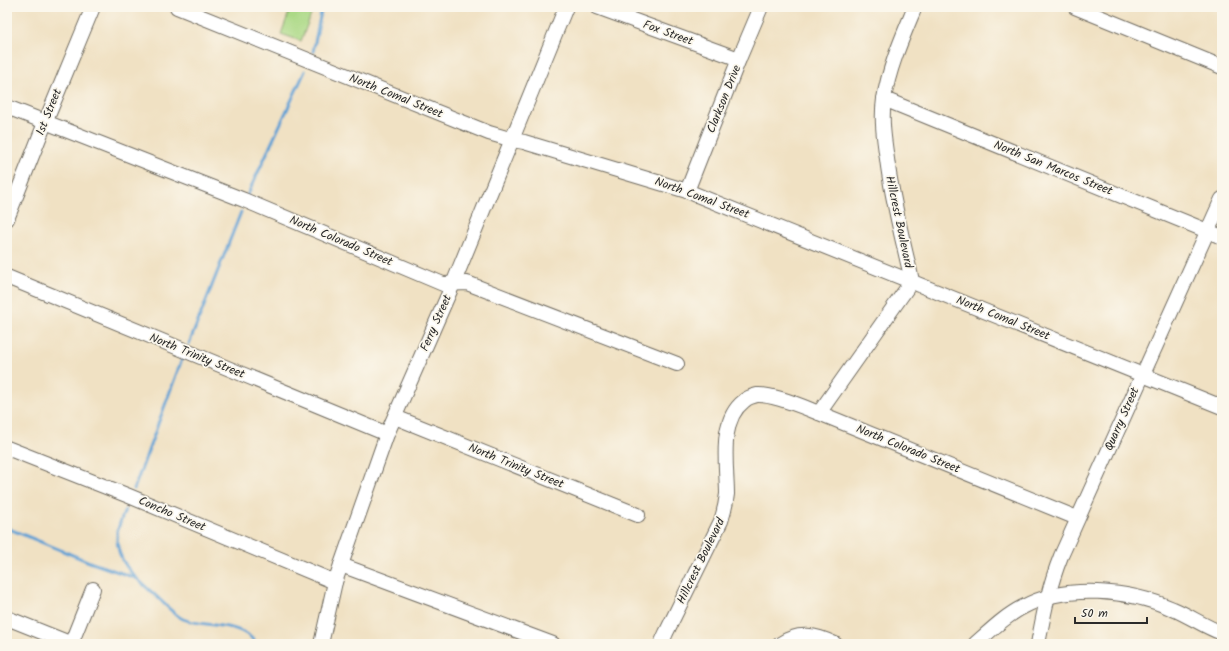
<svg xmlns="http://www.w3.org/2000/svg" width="1229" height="651" font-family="Kalam,sans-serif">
	<rect width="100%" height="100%" fill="#fbf7ec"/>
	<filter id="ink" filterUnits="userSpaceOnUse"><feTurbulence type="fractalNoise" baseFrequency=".025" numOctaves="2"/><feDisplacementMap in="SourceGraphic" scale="8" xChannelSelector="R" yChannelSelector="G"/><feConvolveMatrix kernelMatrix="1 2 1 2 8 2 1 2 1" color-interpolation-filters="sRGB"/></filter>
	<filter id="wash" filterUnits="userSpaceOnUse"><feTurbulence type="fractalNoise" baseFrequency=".012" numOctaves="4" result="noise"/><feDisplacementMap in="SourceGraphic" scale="16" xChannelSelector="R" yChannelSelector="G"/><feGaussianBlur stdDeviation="0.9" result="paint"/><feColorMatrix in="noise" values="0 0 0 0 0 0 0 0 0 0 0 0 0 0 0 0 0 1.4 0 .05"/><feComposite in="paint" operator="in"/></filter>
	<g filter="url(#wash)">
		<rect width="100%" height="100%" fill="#f0e1c3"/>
		<path fill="#acd986" stroke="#6c8258" d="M291,7H314L301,41L281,34Z"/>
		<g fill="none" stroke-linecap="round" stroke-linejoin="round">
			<g stroke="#61a1d4" stroke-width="3">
				<path d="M313,52L322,7"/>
				<path d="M247,196L305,71"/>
				<path d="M189,344L241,212"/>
				<path d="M134,489L182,359"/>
				<path d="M125,510C122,518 117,528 117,536C116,563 137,579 155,595C163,602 174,615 183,619C204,628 244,621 256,644"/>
				<path d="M7,528L92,563L136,578"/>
			</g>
		</g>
	</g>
	<g filter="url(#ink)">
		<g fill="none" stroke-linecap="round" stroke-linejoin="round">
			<g stroke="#706b60" stroke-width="16">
				<g id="minor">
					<path d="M177,7L489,133L513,140L524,142L687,191L1222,407"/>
					<path d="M597,7L739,59"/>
					<path d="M1075,7L1222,67"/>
					<path d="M884,99L1222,237"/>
					<path d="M7,107L244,200L443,284L467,283L677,364"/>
					<path d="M687,191L739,59L761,7"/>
					<path d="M7,219L45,123L93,7"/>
					<path d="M7,277L387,434"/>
					<path d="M819,413L912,281C903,240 892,200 887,159C884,139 881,119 884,99C889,67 903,36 915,7"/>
					<path d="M395,417L638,515"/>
					<path d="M7,448L129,496L335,582"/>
					<path d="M341,565L553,644"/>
					<path d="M7,618L72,644"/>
					<path d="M71,644L93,589"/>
					<path d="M321,644L335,582L387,434L453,284L566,7"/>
					<path d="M661,644L666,633L721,521C724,512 726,503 727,494C727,465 718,421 744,401C747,398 753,396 757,395C774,394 803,407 819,413L1077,518"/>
					<path d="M780,644C799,631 816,635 835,644"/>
					<path d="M975,644C990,631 1005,616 1023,607C1066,583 1130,590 1173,609C1190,616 1205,627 1222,633"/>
					<path d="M1038,644C1044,612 1049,586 1061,556L1222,199"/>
				</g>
			</g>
			<use href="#minor" stroke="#fff" stroke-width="14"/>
		</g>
	</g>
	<g text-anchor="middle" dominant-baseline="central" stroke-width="3.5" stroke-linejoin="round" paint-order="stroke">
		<g font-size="12" fill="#2b2b2b" stroke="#fbf7ec">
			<text transform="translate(668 33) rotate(20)">Fox Street</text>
			<text transform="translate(396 96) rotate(22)">North Comal Street</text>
			<text transform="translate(724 99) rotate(-68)">Clarkson Drive</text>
			<text transform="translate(49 112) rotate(-68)">1st Street</text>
			<text transform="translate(1053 168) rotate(22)">North San Marcos Street</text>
			<text transform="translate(702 198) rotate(20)">North Comal Street</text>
			<text transform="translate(899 222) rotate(78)">Hillcrest Boulevard</text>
			<text transform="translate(341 241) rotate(23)">North Colorado Street</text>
			<text transform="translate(1003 318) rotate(22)">North Comal Street</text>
			<text transform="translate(436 323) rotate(-66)">Ferry Street</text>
			<text transform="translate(197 356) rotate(22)">North Trinity Street</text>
			<text transform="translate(1122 419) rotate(-66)">Quarry Street</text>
			<text transform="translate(908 449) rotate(22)">North Colorado Street</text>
			<text transform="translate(516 466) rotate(22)">North Trinity Street</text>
			<text transform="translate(172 514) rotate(23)">Concho Street</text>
			<text transform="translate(701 561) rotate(-64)">Hillcrest Boulevard</text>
		</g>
	</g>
	<rect width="1229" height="651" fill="none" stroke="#fbf7ec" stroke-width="24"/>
	<path d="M1075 617v6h72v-6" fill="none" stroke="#2b2b2b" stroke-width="2"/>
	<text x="1081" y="617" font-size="12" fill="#2b2b2b" stroke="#fbf7ec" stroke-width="3" paint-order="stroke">50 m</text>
</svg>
